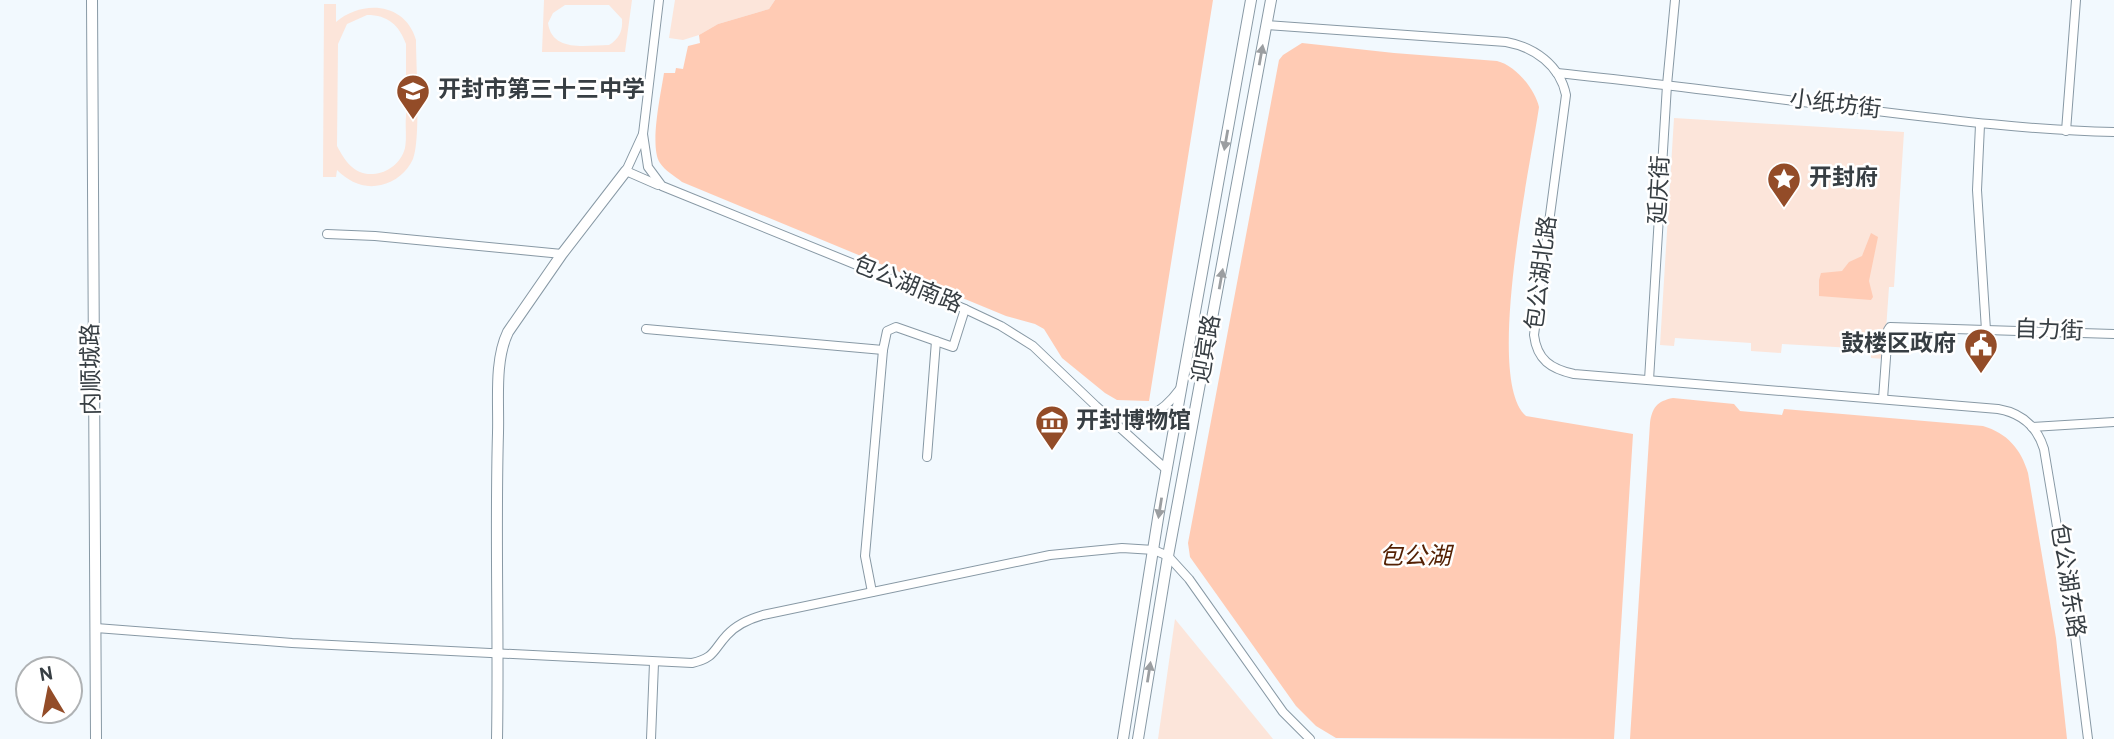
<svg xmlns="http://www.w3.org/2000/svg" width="2114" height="739" font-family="Overpass,'Noto Sans SC',sans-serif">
	<rect width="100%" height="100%" fill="#f2f9fe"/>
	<g fill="#fce5da" fill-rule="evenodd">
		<path d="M544,0H632L625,52H542ZM565,5H609L622,19C623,31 619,39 609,45C587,45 552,53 548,23L553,13Z"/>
		<path d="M675,0H775L769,9L718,24L699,35L683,40L669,38Z"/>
		<path d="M324,4H336V22C362,0 405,2 416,40C416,65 421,140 413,159C407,172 395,182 381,185C364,189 349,182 337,170L336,177H323ZM367,15C388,15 399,25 406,44C406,68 406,92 406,116C405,126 407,138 405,148C401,163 388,173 373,174C354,175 345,161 337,146L338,44L347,24Z"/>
		<path d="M1674,118L1904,132L1894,287H1889L1884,359L1871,358V349L1782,344L1781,353L1751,351V343L1675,338L1674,346L1660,345Z"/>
		<path d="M1175,619L1273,739H1158Z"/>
	</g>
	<g fill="#ffcbb4">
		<path d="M775,0H1213L1149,401L1117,400L1105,393L1062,358L1044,329L1035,324L1006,316L682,182C675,176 665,171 660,163C649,147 661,93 664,73H675L676,68L683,69L688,46L700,43L699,35L718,24L769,9Z"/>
		<path d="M1302,43L1394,53L1497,61C1515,65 1535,89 1539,107C1531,163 1484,380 1526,416L1633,434L1614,739L1336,738L1316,726L1296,706L1190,557L1188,543L1279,60L1283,55Z"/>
		<path d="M1871,233L1878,237L1869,281L1873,297L1871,300L1819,296V280L1821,273L1842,271L1849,262L1862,256Z"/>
		<path d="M1673,398L1734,404L1740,411L1782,415L1784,409L1983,426C2007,433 2021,449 2028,473L2056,638L2067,739H1630L1650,423C1652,408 1657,401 1673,398Z"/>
	</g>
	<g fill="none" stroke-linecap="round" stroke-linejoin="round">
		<g stroke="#8899a5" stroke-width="10">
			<g id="street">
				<path d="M1267,25L1506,42C1534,47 1560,65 1566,95L1534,335C1537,360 1551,369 1574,374L1998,409C2021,413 2037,426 2044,449L2074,628L2088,739"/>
				<path d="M1557,73C1653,83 1748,95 1843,107C1934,118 2023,130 2114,132"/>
				<path d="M1980,125L1977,190L1986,330"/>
				<path d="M2066,131L2076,0"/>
				<path d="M643,134L648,167L662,186L965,309L1001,326L1033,346L1096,406L1167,470"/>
				<path d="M658,185L626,171L643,134L659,0"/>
				<path d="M327,234L375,236L562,254"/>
				<path d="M646,329L883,350L887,331L896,327L953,347L965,309"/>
				<path d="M1649,380L1667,85L1675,0"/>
				<path d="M1883,399L1888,330L1890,327L2114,334"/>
				<path d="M1110,417C1143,423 1160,416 1180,389"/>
				<path d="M2032,427L2114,422"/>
				<path d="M927,457L936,341"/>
				<path d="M872,592L865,556L883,350"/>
				<path d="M96,628L292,643L692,663C715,658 713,650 727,635C737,624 749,619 763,615L1050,555L1122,548L1154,550L1168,556L1189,579L1283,712L1310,739"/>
				<path d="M651,739L654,663"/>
			</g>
		</g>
		<g stroke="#8899a5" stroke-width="12">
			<g id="secondary">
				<path d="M92,0L96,739"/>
				<path d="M497,739C499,637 495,535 498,433C499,402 494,361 508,332L562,254L626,171"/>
				<path d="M1123,739L1159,512L1251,0"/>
				<path d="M1138,739L1168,556L1271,0"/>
			</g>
		</g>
		<use href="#street" stroke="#fff" stroke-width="8"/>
		<use href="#secondary" stroke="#fff" stroke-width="10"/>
	</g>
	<defs><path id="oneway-solid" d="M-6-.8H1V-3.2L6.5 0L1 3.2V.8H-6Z" transform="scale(1.75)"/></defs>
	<g fill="#9b9ea1">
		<use href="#oneway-solid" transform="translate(1261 55) rotate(-80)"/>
		<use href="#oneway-solid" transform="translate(1226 140) rotate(100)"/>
		<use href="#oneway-solid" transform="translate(1221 279) rotate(-80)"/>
		<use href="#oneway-solid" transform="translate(1160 508) rotate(99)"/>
		<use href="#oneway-solid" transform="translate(1149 672) rotate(-81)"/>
	</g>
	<defs>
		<g id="school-pin" transform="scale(1.75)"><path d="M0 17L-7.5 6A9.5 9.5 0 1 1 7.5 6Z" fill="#934c28" stroke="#fff"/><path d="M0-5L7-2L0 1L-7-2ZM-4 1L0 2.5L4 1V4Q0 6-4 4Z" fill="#fff"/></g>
		<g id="sight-pin" transform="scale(1.75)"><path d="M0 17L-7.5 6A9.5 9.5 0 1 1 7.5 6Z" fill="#934c28" stroke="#fff"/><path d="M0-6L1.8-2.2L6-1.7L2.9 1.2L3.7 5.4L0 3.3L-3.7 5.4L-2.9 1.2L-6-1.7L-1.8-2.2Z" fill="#fff"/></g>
		<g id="civic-pin" transform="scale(1.75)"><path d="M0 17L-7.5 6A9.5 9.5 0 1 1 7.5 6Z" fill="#934c28" stroke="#fff"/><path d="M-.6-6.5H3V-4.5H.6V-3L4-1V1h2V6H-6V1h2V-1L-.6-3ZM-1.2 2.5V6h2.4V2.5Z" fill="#fff"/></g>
		<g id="museum-pin" transform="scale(1.75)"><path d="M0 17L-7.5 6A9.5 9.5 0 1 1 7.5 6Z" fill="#934c28" stroke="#fff"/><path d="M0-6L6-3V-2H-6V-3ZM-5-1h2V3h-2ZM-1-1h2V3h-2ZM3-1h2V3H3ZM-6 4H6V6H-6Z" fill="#fff"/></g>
	</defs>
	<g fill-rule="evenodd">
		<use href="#school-pin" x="413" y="91"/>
		<use href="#sight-pin" x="1784" y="179"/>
		<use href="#civic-pin" x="1981" y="345"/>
		<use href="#museum-pin" x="1052" y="422"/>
	</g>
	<g text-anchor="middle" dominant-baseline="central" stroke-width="5" stroke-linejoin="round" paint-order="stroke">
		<g font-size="23" font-weight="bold" fill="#373e43" stroke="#fff" text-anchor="start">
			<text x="438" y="91">开封市第三十三中学</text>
			<text x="1809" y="179">开封府</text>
			<text x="1956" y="345" text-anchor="end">鼓楼区政府</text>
			<text x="1076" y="422">开封博物馆</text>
		</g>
		<g font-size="23" fill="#373e43" stroke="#fff">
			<text transform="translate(1835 106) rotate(7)">小纸坊街</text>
			<text transform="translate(1661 190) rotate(-87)">延庆街</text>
			<text transform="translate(1543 273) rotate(-83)">包公湖北路</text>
			<text transform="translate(907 286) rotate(22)">包公湖南路</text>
			<text transform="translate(2049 332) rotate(2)">自力街</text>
			<text transform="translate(1208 349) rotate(-80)">迎宾路</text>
			<text transform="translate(93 369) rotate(-91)">内顺城路</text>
			<text transform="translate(2066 581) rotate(81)">包公湖东路</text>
		</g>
		<g font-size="24" font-style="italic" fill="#542104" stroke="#fff">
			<text x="1415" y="558">包公湖</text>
		</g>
	</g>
	<g transform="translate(49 690) rotate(350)"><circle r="33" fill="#ffffff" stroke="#afb2b4" stroke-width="2"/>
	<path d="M0-5L12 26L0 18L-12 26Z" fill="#934c28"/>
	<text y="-10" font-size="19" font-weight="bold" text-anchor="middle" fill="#373e43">N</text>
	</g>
</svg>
